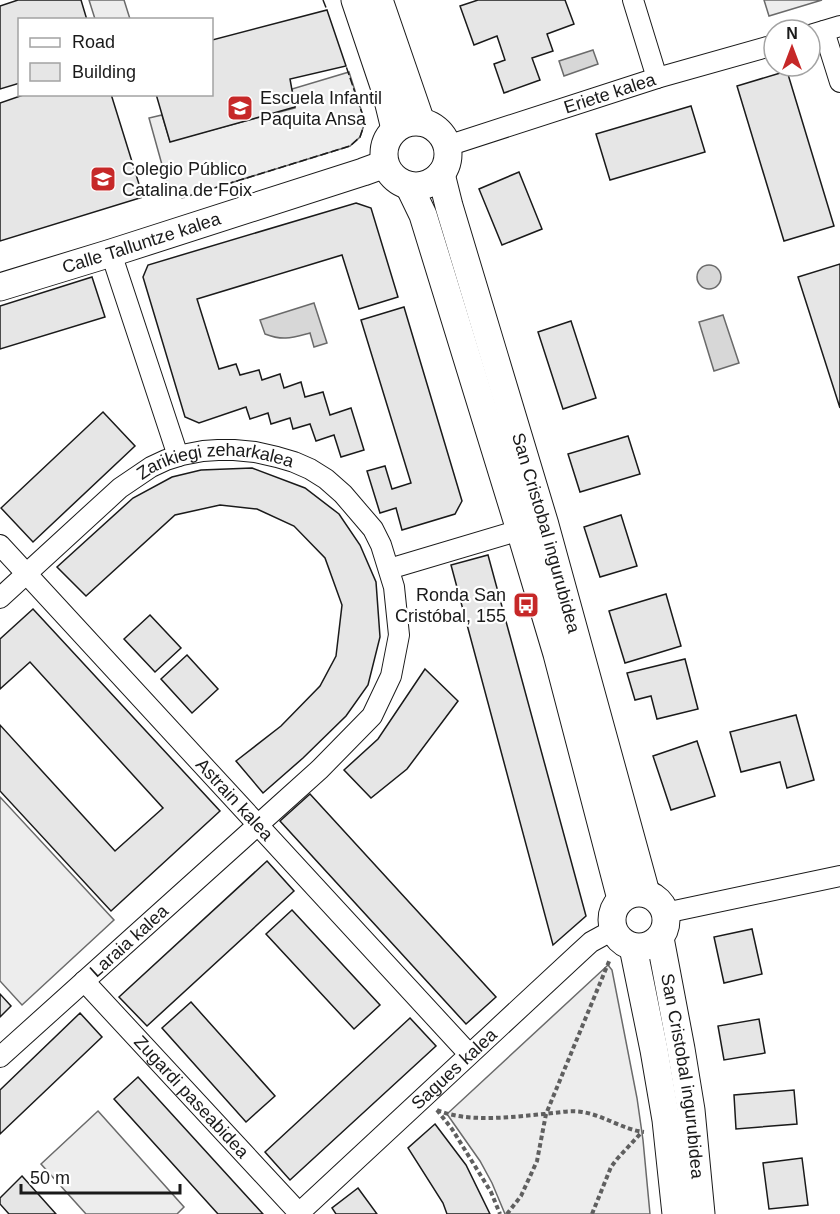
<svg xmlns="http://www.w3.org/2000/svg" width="840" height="1214" font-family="Arial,sans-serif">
	<rect width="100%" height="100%" fill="#fff"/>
	<g fill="#ededed" stroke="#6a6a6a" stroke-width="1.5">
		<path d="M89,0H124L130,19H95Z"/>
		<path d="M764,0H822L769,16Z"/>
		<path d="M349,72L365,122L360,137L350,146L182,198L169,190L149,118L162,115L170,141L295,108L292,89Z"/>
		<path d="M0,797L114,920L22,1005L0,981Z"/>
		<path d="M608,965L612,970L637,1098L643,1140L650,1214H505L492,1183L480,1161L447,1114Z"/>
		<path d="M98,1111L184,1207L177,1214H86L41,1164Z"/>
	</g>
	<g fill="#d7d7d7" stroke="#6a6a6a" stroke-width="1.5">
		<path d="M593,50L598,64L564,76L559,61Z"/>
		<circle cx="709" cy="277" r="12"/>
		<path d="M314,303L327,343L314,347L310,333C291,338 283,341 265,334L260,320Z"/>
		<path d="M723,315L739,363L714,371L699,322Z"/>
	</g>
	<g fill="#e6e6e6" stroke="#1a1a1a" stroke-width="1.5">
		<path d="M18,0H81L87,20H20V83L0,89V6Z"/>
		<path d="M478,0H565L574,24L547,34L553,51L532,58L540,80L504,93L494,64L505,60L497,36L474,45L460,6Z"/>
		<path d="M327,10L346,66L290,79L295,107L170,142L156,94H212V40Z"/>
		<path d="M787,71L834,226L784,241L737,86Z"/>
		<path d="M26,94H111L143,197L0,241V103Z"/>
		<path d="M691,106L705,152L610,180L596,134Z"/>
		<path d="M519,172L542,229L502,245L479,189Z"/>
		<path d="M356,203L371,208L398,297L359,309L342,255L197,299L219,369L236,364L240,375L259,370L262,380L280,374L284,388L301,382L305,397L323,392L330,415L351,408L364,450L341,457L334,435L316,441L310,424L293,429L290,418L271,424L268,413L250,419L246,407L199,423L185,417L143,277L148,265Z"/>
		<path d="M840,264V408L798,277Z"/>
		<path d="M92,277L105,317L0,349V306Z"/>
		<path d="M404,307L462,501L455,514L402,530L396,508L380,513L367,471L385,466L392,489L411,483L361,320Z"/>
		<path d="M571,321L596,398L563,409L538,332Z"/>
		<path d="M103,412L135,446L33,542L1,508Z"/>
		<path d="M628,436L640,474L580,492L568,454Z"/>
		<path d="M252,468L305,488L339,514L360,545L376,582L380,637L368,685L346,716L303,758L263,793L236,761L281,726L320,686L336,656L342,605L325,558L294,526L257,509L220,505L175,515L86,596L57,567L133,498L172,477L201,470Z"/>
		<path d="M621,515L637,566L600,577L584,527Z"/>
		<path d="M488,555L586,916L553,945L451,565Z"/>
		<path d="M666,594L681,646L625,663L609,611Z"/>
		<path d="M33,609L220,811L111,911L0,791V725L115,851L163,808L30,662L0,689V639Z"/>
		<path d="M150,615L181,648L155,672L124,639Z"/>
		<path d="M187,655L218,689L192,713L161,679Z"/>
		<path d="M685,659L698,709L657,719L651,696L635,700L627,673Z"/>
		<path d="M425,669L458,701L407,769L371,798L344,770L378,739Z"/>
		<path d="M796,715L814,780L787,788L780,762L741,772L730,732Z"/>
		<path d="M697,741L715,796L671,810L653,756Z"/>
		<path d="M310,794L496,997L466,1024L280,821Z"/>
		<path d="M267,861L294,891L147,1026L119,997Z"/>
		<path d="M292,910L380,1005L354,1029L266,934Z"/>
		<path d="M752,929L762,974L724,983L714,937Z"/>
		<path d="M0,994L11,1006L0,1017Z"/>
		<path d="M191,1002L275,1096L246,1122L162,1028Z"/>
		<path d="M80,1013L102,1037L0,1134V1090Z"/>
		<path d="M410,1018L436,1046L290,1180L265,1152Z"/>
		<path d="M759,1019L765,1053L724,1060L718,1026Z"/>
		<path d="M138,1077L263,1214H218L114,1099Z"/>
		<path d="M794,1090L797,1124L736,1129L734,1095Z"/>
		<path d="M435,1124L466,1165L490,1214H447L443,1203L408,1148Z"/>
		<path d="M802,1158L808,1205L769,1209L763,1163Z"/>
		<path d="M22,1176L56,1214H9L0,1204V1198Z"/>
		<path d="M358,1188L377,1214H336L332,1208Z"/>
	</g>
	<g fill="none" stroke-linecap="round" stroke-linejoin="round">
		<g stroke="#1a1a1a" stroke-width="22">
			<g id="street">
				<path d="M633,0L657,78"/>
				<path d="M824,31L840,82"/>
				<path d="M810,35L840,26"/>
				<path id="s1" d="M447,146L657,78L774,45"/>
				<path d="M111,253L178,456"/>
				<path id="s2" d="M0,545L469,1054"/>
				<path d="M389,569L520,530"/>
				<path id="s3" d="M0,598L120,488L151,467L166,460L182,455L203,451L218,450H234L255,452L277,457L294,462L310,469L326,479L343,494L373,529L381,545L394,587L399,635L391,676L372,716L320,769L0,1057"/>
				<path d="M665,913L840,876"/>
				<path id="s4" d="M84,981L300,1214"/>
				<path id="s5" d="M298,1214L579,953L591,942L613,930"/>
			</g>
		</g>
		<g stroke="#1a1a1a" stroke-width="29">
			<g id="secondary">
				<path d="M355,0L386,92L395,129"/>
				<path d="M379,0L421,122"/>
				<circle cx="416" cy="154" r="32"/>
				<path id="s6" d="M441,174L449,206L545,525L646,893"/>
				<path d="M409,186L423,215L520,530L557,654L621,899"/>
				<path id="s7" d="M0,287L111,253L363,172L385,164"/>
				<circle cx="639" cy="920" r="27"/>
				<path id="s8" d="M660,938L681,1049L691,1110L701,1214"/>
				<path d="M633,947L654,1050L666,1120L676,1214"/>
			</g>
		</g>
		<g stroke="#5f5f5f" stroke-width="4" stroke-dasharray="4.5 3" stroke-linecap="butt">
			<path d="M437,1110C468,1123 511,1117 544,1114C557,1113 569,1110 582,1112C603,1115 624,1130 644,1132"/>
			<path d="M437,1110L452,1129L491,1192L500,1214"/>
			<path d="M507,1214L521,1196L537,1161L546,1114L610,959"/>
			<path d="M592,1214L611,1167L617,1159L642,1132"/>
		</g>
		<use href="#street" stroke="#fff" stroke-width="20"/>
		<use href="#secondary" stroke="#fff" stroke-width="27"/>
		<g stroke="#1a1a1a" stroke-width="1.5" stroke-dasharray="8 3" stroke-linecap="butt">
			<path d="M323,0L327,10"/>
			<path d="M143,197L169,190L182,198L350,146L360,137L365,122L346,66"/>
		</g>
	</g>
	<defs>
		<g id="school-square" transform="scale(1.35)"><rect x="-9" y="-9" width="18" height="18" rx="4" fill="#c62828" stroke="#fff"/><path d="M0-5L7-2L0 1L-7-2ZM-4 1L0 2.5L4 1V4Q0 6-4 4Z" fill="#fff"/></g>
		<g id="bus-square" transform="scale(1.35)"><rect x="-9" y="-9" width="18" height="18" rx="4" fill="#c62828" stroke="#fff"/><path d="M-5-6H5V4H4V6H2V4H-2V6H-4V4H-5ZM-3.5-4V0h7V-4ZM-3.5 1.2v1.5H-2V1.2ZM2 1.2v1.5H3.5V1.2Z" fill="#fff"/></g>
	</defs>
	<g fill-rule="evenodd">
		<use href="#school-square" x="240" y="108"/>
		<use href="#school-square" x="103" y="179"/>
		<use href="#bus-square" x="526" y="605"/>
	</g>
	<g text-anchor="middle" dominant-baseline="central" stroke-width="4.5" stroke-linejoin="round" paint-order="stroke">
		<g font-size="18" fill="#1a1a1a" stroke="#fff">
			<text stroke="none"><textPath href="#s1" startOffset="171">Eriete kalea</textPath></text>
			<text stroke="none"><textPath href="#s7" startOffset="148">Calle Talluntze kalea</textPath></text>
			<text stroke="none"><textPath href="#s3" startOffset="266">Zarikiegi zeharkalea</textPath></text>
			<text stroke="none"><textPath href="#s6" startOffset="374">San Cristobal ingurubidea</textPath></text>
			<text stroke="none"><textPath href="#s2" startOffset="346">Astrain kalea</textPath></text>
			<text transform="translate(129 941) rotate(-42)">Laraia kalea</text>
			<text stroke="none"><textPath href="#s5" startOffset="213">Sagues kalea</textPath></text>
			<text stroke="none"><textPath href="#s8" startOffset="140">San Cristobal ingurubidea</textPath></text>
			<text stroke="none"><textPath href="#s4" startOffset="158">Zugardi paseabidea</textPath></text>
		</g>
		<g font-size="18" fill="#1a1a1a" stroke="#fff" text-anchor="start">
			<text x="260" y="98">Escuela Infantil<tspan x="260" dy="21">Paquita Ansa</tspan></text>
			<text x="122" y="169">Colegio Público<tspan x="122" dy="21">Catalina de Foix</tspan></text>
			<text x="506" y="595" text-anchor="end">Ronda San<tspan x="506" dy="21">Cristóbal, 155</tspan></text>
		</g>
	</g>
	<rect x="18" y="18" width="195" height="78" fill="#ffffff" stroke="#a3a3a3" stroke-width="1.5"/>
	<rect x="30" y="38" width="30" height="9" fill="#ffffff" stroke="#a3a3a3" stroke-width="1.5"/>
	<text x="72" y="48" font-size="18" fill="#1a1a1a">Road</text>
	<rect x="30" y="63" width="30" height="18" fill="#e6e6e6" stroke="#a3a3a3" stroke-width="1.5"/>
	<text x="72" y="78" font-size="18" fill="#1a1a1a">Building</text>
	<g transform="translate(792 48)"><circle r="28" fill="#ffffff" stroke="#a3a3a3" stroke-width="1.5"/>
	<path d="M0-4.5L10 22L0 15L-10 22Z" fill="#c62828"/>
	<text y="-9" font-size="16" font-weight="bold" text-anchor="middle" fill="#1a1a1a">N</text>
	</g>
	<path d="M21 1184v9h159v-9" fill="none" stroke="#1a1a1a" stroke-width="3"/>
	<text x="30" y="1184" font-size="18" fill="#1a1a1a" stroke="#ffffff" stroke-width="4.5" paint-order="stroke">50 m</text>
</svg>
